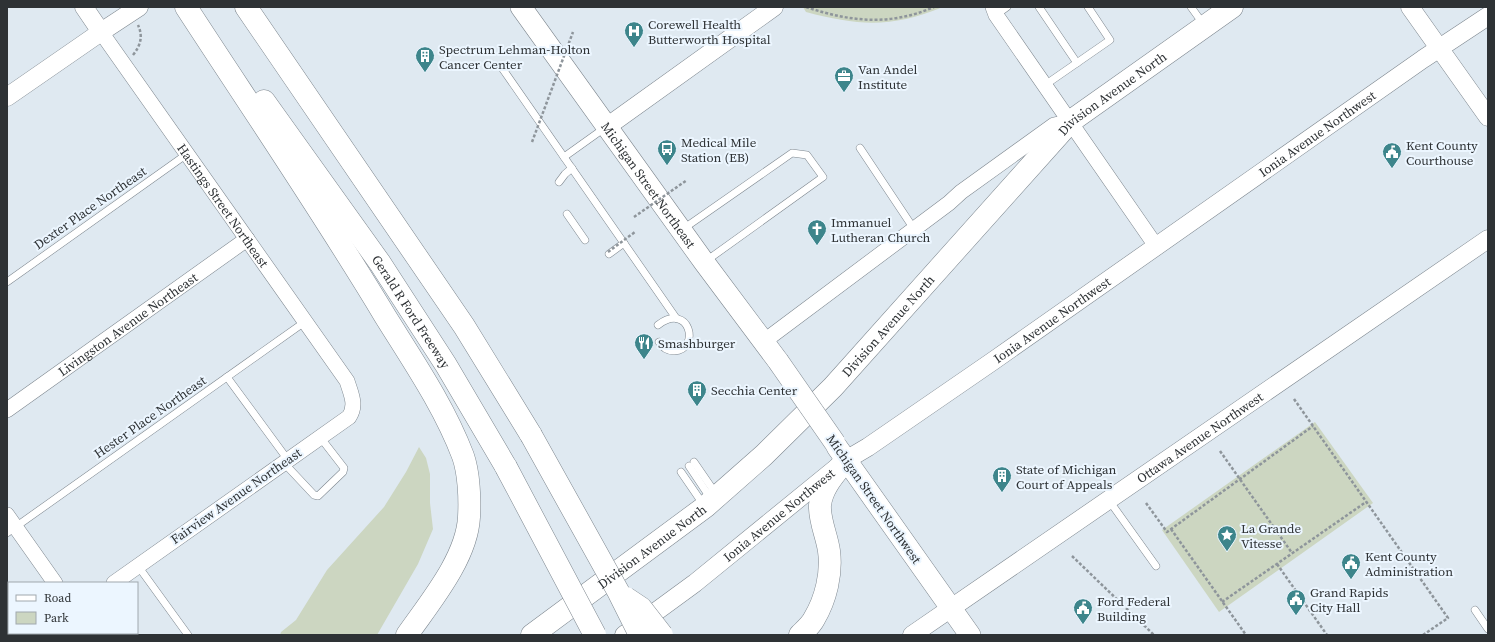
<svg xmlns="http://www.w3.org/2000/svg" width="1495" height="642" font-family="'Source Serif 4',serif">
	<rect width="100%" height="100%" fill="#dfe9f1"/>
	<g fill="#ccd6c1">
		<path d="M803,7H943C892,28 859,26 806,12Z"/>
		<path d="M1315,422L1373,503L1219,612L1162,530Z"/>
		<path d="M419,447L426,458L430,474V503L433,529L418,564L377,635H280L281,632L296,620L327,570L384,507L406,472Z"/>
	</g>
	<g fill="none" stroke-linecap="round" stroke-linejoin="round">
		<g stroke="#7d868e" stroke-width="8">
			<g id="service">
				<path d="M1039,7L1077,63"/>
				<path d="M1191,7L1204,25"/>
				<path d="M996,15L1007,7"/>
				<path d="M502,68L676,318"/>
				<path d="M1045,85L1110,40L1088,7"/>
				<path d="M860,148L914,229"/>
				<path d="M564,157L606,127"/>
				<path d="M559,182L565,174L572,168"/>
				<path d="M567,214L585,240"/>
				<path d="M683,229L792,153L807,155L823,177L706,261"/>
				<path d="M609,254L624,243"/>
				<path d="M7,282L187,154"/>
				<path d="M658,325C690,301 701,350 674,351C667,351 662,347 659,342"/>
				<path d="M227,377L288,460"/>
				<path d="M694,462L716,494"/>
				<path d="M284,463L314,495L318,496L343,472L344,468L320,437"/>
				<path d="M689,466L711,499"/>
				<path d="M681,472L703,504"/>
				<path d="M1108,499L1156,566"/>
				<path d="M7,533L306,321"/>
				<path d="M138,566L188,635"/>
				<path d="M1475,610L1488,629"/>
			</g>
		</g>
		<g stroke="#7d868e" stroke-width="16">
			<g id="minor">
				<path d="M993,7L996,15L1156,246"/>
				<path id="s1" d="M101,32L347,381C351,394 357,405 349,417L114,583"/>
				<path d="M763,342L949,203L961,192L1054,125L1068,122"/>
				<path id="s2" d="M7,410L247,239"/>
				<path d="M7,515L55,583"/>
				<path d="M91,633L92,635"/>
				<path d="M41,635L44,633"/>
			</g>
		</g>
		<g stroke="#7d868e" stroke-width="19">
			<g id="tertiary">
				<path d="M84,7L101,32"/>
				<path d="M1410,7L1488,117"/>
				<path d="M7,97L101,32L139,7"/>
				<path d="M608,126L774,7"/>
				<path id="s3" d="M624,635L695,583L846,460L868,447L993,361L1423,59L1488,16"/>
				<path id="s4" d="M912,635L1488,239"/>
			</g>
		</g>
		<g stroke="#7d868e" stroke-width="22">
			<g id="secondary">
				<path id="s5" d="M521,7L704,262L778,361"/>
				<path d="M837,447L970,635"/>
			</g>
		</g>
		<g stroke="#7d868e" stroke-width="23">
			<g id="primary">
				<path id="s6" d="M532,635L705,507L764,455L833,387L1071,121L1232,7"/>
			</g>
		</g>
		<g stroke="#7d868e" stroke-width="23">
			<g id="motorway">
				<path d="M186,7C253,110 322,211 385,316C413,361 444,406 463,456C469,473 470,499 469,517C467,558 430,602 407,635"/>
				<path d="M246,7L464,326L531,435"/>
				<path id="s7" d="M264,101L380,263L446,365L506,467"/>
				<path d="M800,635C805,630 811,625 814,619C826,599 832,573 829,551C827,536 819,520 820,505C822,487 835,474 846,460"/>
			</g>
		</g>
		<g stroke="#8e959b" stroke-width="2.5" stroke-dasharray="3 2" stroke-linecap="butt">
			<path d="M806,7C851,22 890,26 934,7"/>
			<path d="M133,55C141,45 143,36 138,25"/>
			<path d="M1294,399L1448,618L1423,635"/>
			<path d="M1220,451L1292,553"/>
			<path d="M1146,503L1167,532L1313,426"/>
			<path d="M1171,529L1246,635"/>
			<path d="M1072,556L1154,635"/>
			<path d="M1277,564L1327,635"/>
			<path d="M1222,602L1366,502"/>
		</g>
		<use href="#service" stroke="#fff" stroke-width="7"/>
		<use href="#minor" stroke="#fff" stroke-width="15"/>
		<use href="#tertiary" stroke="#fff" stroke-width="18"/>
		<use href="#secondary" stroke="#fff" stroke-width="21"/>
		<use href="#primary" stroke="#fff" stroke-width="22"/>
		<use href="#motorway" stroke="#fff" stroke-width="22"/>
		<g stroke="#7d868e" stroke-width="22" stroke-linecap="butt">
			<path id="secondary-bridge" d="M778,361L835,443"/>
		</g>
		<g stroke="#7d868e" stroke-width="23" stroke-linecap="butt">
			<g id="motorway-bridge">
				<path d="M531,435L619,593L640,635"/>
				<path d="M506,467L595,635"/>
				<path d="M626,598L641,608L662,635"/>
			</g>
		</g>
		<g stroke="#8e959b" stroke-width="2.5" stroke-dasharray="3 2" stroke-linecap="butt">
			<path d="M532,142L573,32"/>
			<path d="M634,217L687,180"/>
			<path d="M608,252L635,232"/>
		</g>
		<use href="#secondary-bridge" stroke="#fff" stroke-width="21"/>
		<use href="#motorway-bridge" stroke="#fff" stroke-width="22"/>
	</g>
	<defs>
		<g id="hospital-pin" transform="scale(1)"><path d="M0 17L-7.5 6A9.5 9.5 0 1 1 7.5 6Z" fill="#3d858b" stroke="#ecf6ff"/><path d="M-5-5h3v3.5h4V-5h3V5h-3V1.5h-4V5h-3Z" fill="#fff"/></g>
		<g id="building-pin" transform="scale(1)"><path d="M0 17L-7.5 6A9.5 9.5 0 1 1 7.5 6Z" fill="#3d858b" stroke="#ecf6ff"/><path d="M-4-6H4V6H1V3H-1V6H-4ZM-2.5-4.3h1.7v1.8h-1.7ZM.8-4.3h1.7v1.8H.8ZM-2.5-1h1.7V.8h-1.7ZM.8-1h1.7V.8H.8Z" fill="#fff"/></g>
		<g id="office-pin" transform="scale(1)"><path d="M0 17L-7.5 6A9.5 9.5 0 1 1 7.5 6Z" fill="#3d858b" stroke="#ecf6ff"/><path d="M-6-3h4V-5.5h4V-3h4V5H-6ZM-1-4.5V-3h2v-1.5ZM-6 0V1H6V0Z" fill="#fff"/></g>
		<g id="bus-pin" transform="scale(1)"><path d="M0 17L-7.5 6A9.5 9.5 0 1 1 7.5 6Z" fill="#3d858b" stroke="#ecf6ff"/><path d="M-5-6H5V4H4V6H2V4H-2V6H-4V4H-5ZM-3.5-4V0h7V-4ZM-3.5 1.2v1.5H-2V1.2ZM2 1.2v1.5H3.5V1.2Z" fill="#fff"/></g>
		<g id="civic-pin" transform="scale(1)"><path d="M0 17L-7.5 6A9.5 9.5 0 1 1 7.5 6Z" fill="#3d858b" stroke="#ecf6ff"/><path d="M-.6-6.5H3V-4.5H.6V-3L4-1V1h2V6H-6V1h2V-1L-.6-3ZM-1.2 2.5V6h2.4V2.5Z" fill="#fff"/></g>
		<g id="church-pin" transform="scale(1)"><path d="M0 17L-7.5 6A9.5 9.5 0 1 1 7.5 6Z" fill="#3d858b" stroke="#ecf6ff"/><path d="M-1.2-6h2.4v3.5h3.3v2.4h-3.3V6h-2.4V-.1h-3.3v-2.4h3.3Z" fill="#fff"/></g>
		<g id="restaurant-pin" transform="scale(1)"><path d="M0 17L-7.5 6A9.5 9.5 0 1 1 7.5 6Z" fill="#3d858b" stroke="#ecf6ff"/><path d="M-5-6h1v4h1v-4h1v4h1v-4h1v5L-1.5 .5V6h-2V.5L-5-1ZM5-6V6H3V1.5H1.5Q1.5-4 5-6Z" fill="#fff"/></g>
		<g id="sight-pin" transform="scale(1)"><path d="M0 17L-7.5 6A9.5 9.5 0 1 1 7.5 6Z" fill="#3d858b" stroke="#ecf6ff"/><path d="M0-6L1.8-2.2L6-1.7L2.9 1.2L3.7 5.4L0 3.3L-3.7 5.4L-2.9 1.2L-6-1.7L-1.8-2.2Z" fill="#fff"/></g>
	</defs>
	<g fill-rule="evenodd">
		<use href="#hospital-pin" x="634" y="31"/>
		<use href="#building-pin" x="425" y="56"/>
		<use href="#office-pin" x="844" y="76"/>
		<use href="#bus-pin" x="667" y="149"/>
		<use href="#civic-pin" x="1392" y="152"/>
		<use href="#church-pin" x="817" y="229"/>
		<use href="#restaurant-pin" x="644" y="343"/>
		<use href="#building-pin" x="697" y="390"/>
		<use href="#building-pin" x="1002" y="476"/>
		<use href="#sight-pin" x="1227" y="535"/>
		<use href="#civic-pin" x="1351" y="563"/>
		<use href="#civic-pin" x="1296" y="599"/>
		<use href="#civic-pin" x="1083" y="608"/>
	</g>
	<g text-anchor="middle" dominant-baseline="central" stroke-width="4" stroke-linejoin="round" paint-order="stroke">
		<g font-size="13" fill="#2e3235" stroke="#ecf6ff" text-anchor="start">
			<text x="648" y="24">Corewell Health<tspan x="648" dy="15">Butterworth Hospital</tspan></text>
			<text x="439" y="49">Spectrum Lehman-Holton<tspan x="439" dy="15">Cancer Center</tspan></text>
			<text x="858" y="69">Van Andel<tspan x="858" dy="15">Institute</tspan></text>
			<text x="681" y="142">Medical Mile<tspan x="681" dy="15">Station (EB)</tspan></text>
			<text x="1406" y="145">Kent County<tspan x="1406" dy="15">Courthouse</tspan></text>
			<text x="831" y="222">Immanuel<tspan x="831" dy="15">Lutheran Church</tspan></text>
			<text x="658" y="343">Smashburger</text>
			<text x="711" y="390">Secchia Center</text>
			<text x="1016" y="469">State of Michigan<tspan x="1016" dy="15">Court of Appeals</tspan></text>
			<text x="1241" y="528">La Grande<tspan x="1241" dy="15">Vitesse</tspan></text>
			<text x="1365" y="556">Kent County<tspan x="1365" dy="15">Administration</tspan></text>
			<text x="1310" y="592">Grand Rapids<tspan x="1310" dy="15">City Hall</tspan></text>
			<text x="1097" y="601">Ford Federal<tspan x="1097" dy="15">Building</tspan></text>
		</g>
		<g font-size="13" fill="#2e3235" stroke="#ecf6ff">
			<text stroke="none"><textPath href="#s6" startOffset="797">Division Avenue North</textPath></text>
			<text stroke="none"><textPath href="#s3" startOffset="856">Ionia Avenue Northwest</textPath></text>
			<text stroke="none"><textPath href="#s5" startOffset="219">Michigan Street Northeast</textPath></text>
			<text stroke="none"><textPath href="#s1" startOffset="212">Hastings Street Northeast</textPath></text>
			<text transform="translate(90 208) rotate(-35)">Dexter Place Northeast</text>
			<text stroke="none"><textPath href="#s7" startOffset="257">Gerald R Ford Freeway</textPath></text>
			<text stroke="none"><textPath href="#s3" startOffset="532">Ionia Avenue Northwest</textPath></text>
			<text stroke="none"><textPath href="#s2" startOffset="148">Livingston Avenue Northeast</textPath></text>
			<text stroke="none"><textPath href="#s6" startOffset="473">Division Avenue North</textPath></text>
			<text transform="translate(150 417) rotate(-35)">Hester Place Northeast</text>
			<text stroke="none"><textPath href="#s4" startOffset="349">Ottawa Avenue Northwest</textPath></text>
			<text transform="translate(236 496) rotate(-35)">Fairview Avenue Northeast</text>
			<text transform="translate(874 499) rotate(55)">Michigan Street Northwest</text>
			<text stroke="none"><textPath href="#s3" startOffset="196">Ionia Avenue Northwest</textPath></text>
			<text stroke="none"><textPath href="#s6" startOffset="149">Division Avenue North</textPath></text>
		</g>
	</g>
	<rect width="1495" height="642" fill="none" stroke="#2e3235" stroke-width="16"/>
	<rect x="8" y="582" width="130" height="52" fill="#ecf6ff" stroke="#a0a8ae"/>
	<rect x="16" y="595" width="20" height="6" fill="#ffffff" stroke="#a0a8ae"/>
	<text x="44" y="602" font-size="12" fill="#2e3235">Road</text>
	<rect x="16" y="612" width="20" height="12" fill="#ccd6c1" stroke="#a0a8ae"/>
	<text x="44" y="622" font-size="12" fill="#2e3235">Park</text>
</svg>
